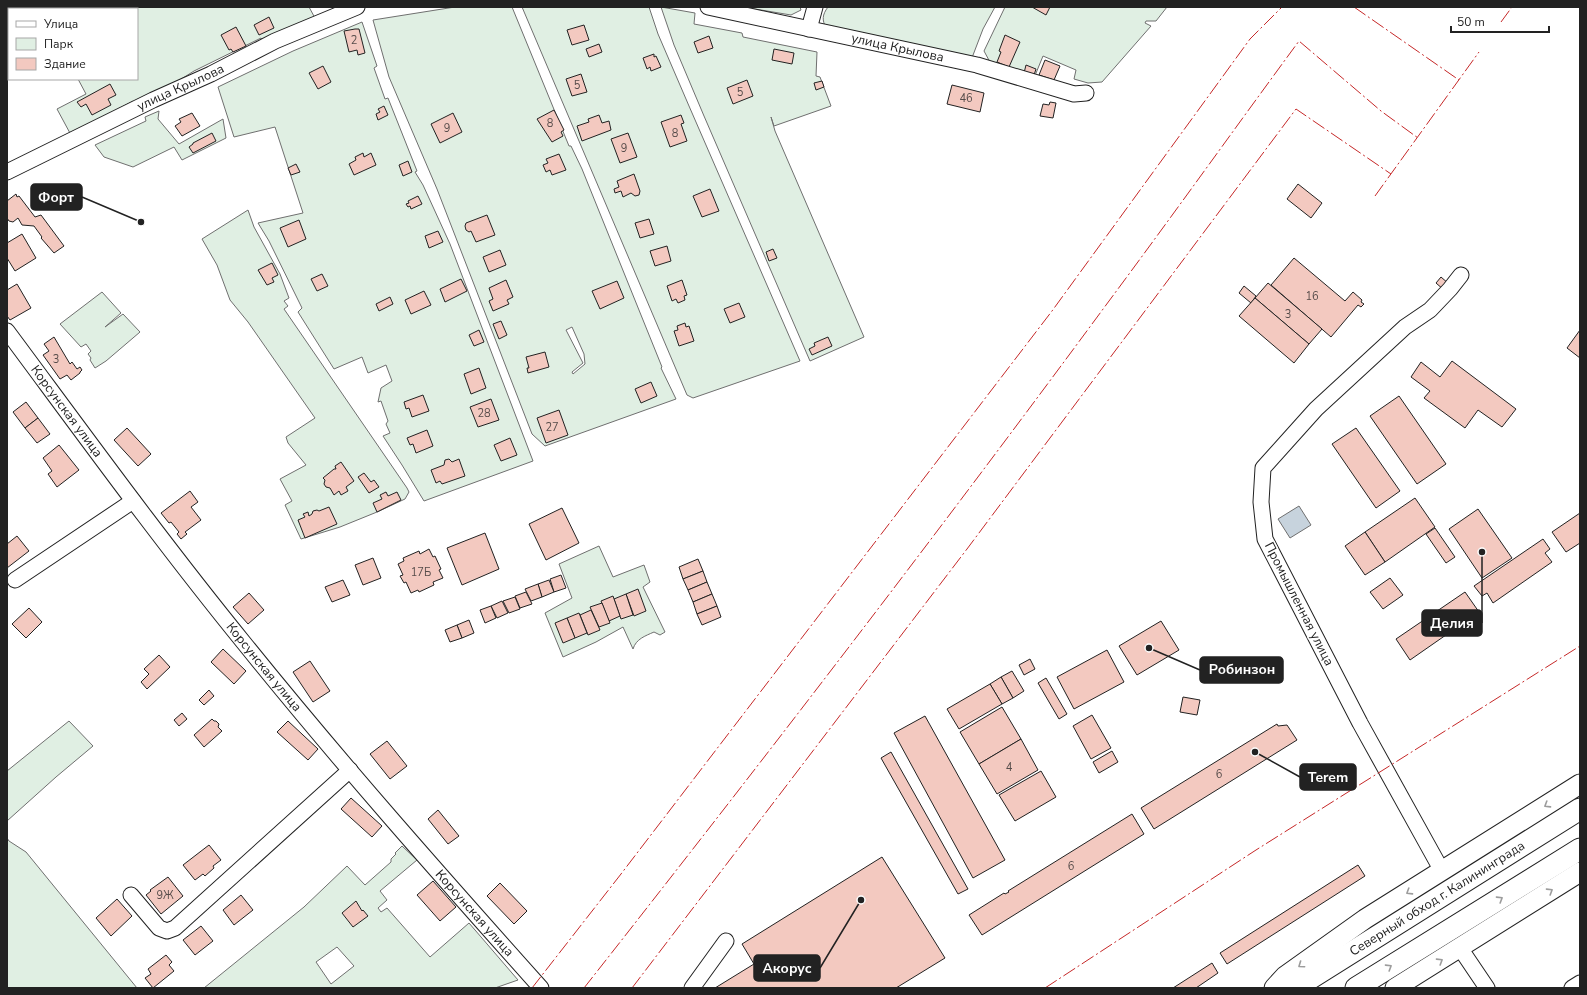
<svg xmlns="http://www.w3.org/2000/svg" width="1587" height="995" font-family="'Nunito Sans',sans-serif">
	<rect width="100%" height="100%" fill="#fff"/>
	<g fill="#e0efe3" stroke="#6f6f6f" fill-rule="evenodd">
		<path d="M123,7H309L315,18L264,42L261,38L194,71L159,93L134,102L133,101L71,135L57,109L86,94L78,79H137V9H123Z"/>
		<path d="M455,7H512L569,146H571L582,169L662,367L661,368L676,399L545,446L532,434L437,189L389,77L373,20ZM572,327L584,354L585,364L573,374L572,372L583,363L566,330Z"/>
		<path d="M522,7H649L658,34L689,106L800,361L693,398L687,395Z"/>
		<path d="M661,7L695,13L694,24L742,33L743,37L817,52L816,76L820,77L831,106L774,126L771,117L775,131L864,337L810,361L704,116L674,45Z"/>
		<path d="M743,7H800L801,10L791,15Z"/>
		<path d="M828,7H995L983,29L970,63L826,28C822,20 822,15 828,7Z"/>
		<path d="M1005,7H1167L1156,21H1146L1145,23L1151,26L1102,82L1088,83L1074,79L1076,70L1043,56L1034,78L991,64L984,51Z"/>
		<path d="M362,22L377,66L374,68L385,99L388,98L417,171L415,172L423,185L450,244L533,461L424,501L402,465L383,436L390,433L386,424L388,421L381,401L378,402L381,388L392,381L386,365L368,373L362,357L334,369L298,312L302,308L269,241L258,223L303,213L275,127L234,137L218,87L293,51Z"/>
		<path d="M159,111L158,119L179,144L223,119L226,138L182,160L174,147L133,167L104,157L95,145L146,121L145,117Z"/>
		<path d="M248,210L254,227L280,274L289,298L284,301L288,306L284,309L407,488L409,492L405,499L377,512L340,527L301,539L285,505L292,501L280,479L306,465L288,443L286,437L315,418L248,322L230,300L217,265L202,239Z"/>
		<path d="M102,292L121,313L105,327L123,314L140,332L106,361L95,368L90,360L91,358L88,354L91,351L86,344L81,347L60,324Z"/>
		<path d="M599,546L613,577L644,565L650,582L643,587L665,632L660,635L654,632C645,636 636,639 633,649L623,627L596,642L563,657L545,613L572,598L559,564Z"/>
		<path d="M69,721L93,746L56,777L7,821V771Z"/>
		<path d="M7,838L9,841L26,852L137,988H7Z"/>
		<path d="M402,846L417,860L380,891L387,900L378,908L381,912L387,908L430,957L469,923L518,980L495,988H204L304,907L347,866L365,885L391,862V859L396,854L395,853ZM337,947L354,966L331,984L316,962Z"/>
	</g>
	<path fill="#c7d3dd" stroke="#6f6f6f" d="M1299,506L1311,525L1290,538L1278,519Z"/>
	<g fill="#f3c9c0" stroke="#222">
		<path d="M80,7H114V9H81Z"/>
		<path d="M124,7H133L134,9H125Z"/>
		<path d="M1032,7H1050L1046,15Z"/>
		<path d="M269,17L274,28L259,35L254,25Z"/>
		<path d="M584,25L589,40L572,45L567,30Z"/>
		<path d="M236,27L246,46L233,52L231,49L229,50L221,35Z"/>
		<path d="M355,29H359L365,53L358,55L357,50L349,52L344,31Z"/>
		<path d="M1005,35L1020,42L1009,67L997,62L1001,52L999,51Z"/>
		<path d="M709,36L713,48L698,53L694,42Z"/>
		<path d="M599,44L602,52L589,57L586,49Z"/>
		<path d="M774,49L794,53L792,64L772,60Z"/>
		<path d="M654,54V57L656,56L661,67L651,71L650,67L647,69L643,58Z"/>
		<path d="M1045,60L1060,66L1054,80L1039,75Z"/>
		<path d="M1026,65L1036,69L1034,75L1024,73Z"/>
		<path d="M323,66L331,82L318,89L309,73Z"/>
		<path d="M581,74L587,92L572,96L566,79Z"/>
		<path d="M747,80L753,96L733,104L727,88Z"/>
		<path d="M822,81L824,87L816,90L814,83Z"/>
		<path d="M110,84L116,95L108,99L111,105L92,115L86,104L81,107L77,102Z"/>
		<path d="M952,85L984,93L980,112L947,104Z"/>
		<path d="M1050,102L1056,103L1053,118L1040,116L1043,104L1049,105Z"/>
		<path d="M384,106L388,115L378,120L376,114L380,112L378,109Z"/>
		<path d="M554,110L564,130L561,132L563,136L552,142L537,119Z"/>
		<path d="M192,113L200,126L182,136L175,126L181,122L179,119Z"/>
		<path d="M453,113L462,132L440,143L431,124Z"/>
		<path d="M599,115L602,123L609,121L611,130L582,141L577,126L589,122L588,119Z"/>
		<path d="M681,115L684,123L681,124L687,141L670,147L661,122Z"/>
		<path d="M212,133L216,141L193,153L189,147L193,144V143Z"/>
		<path d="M628,133L637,157L620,163L611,139Z"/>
		<path d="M363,153L364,157L371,153L376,165L354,175L349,164L356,160L355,157Z"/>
		<path d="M559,154L566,170L552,175L550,170L546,172L543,165L548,163L546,159Z"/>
		<path d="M408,161L412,172L403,176L399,165Z"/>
		<path d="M296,164L300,172L291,175L288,168Z"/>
		<path d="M634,174L640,191L639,195L635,196L631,193L623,197L621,191L615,193L614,189L619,187L617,181Z"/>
		<path d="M1298,184L1322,203L1311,218L1287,199Z"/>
		<path d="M710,189L719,211L702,217L693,196Z"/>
		<path d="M16,194L17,197L19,196L35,217L41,215L64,246L54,253L41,238L42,237L34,226L22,225L18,218L13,222L9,221L7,218V201Z"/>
		<path d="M418,196L422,204L411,209L410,206L408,207L406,204L409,203L408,201Z"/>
		<path d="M487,215L495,235L476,242L471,231L469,232L466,230L465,226L466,223Z"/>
		<path d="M649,219L654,234L640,238L635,223Z"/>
		<path d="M299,220L306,239L288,247L280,228Z"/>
		<path d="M438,231L443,242L429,248L425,236Z"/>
		<path d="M22,234L36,258L15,271L7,258V243Z"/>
		<path d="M667,246L671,261L655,266L650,251Z"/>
		<path d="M773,249L777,258L769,261L766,252Z"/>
		<path d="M500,250L506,265L489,272L483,257Z"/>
		<path d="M1294,258L1345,301L1353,292L1362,300L1361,302L1364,304L1361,307L1358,305L1331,337L1271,285Z"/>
		<path d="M272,263L278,275L272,278L274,282L267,285L258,270Z"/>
		<path d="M322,274L328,286L317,291L311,279Z"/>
		<path d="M1441,277L1449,284L1444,290L1436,283Z"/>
		<path d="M461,279L467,291L445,302L440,289Z"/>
		<path d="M506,280L513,297L507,300L509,304L493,311L489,301L493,299L489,288Z"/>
		<path d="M682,280L687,295L684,296L685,300L678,303L676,299L672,301L667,286Z"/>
		<path d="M617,281L624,298L600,309L592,291Z"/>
		<path d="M1268,283L1322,329L1309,344L1255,298Z"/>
		<path d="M17,284L31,308L10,320L7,316V290Z"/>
		<path d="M1244,286L1256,296L1251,303L1239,293Z"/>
		<path d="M424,291L431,305L411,314L405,300Z"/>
		<path d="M390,297L393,304L379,311L376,304Z"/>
		<path d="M1255,298L1309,344L1294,363L1239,316Z"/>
		<path d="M739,303L745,317L730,323L724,309Z"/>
		<path d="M501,321L507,335L499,339L493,324Z"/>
		<path d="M685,323L686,327L689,326L694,341L679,346L674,331L678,330L677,326Z"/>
		<path d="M479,330L484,342L474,346L469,335Z"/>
		<path d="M1580,330V358L1567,348Z"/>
		<path d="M54,337L70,364L72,362L77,369L80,367L82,370L80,372V373L71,380L67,375L60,379L43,355L49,351L44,344Z"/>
		<path d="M828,337L832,346L812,355L809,349L815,346L814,343Z"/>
		<path d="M545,352L549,367L528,373L527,368H529L526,357Z"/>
		<path d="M1452,361L1516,409L1502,427L1478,410L1465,428L1424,398L1430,391L1411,377L1421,362L1440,377Z"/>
		<path d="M479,368L486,388L471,394L464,374Z"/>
		<path d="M651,382L657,396L641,403L635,389Z"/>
		<path d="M423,395L429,411L412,417L409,408L406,409L404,402Z"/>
		<path d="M1399,396L1446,464L1417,484L1370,416Z"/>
		<path d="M491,399L499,420L478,427L470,407Z"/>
		<path d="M26,402L38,418L25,428L13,412Z"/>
		<path d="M559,410L568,435L546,443L537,418Z"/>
		<path d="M38,418L50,434L37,443L25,428Z"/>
		<path d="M127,428L151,454L138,466L114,440Z"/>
		<path d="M1356,428L1400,491L1376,508L1332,444Z"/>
		<path d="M427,430L433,446L416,453L413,444L410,445L407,438Z"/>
		<path d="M510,438L517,455L501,461L494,445Z"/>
		<path d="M59,445L79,470L57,487L48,474L52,471L43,458Z"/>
		<path d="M449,459L452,462L459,459L465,476L442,484L440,481L436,483L431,470L444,465L445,460Z"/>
		<path d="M341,462L354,481L346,487L348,491L341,495L339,491L334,495L330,488L326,487L324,484L325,480L323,478L334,469H336L335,466Z"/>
		<path d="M364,473L371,482L374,480L379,487L369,493L358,477Z"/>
		<path d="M190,491L198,502L191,507L201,520L185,532L187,534L181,539L177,534L179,532L171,522L169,523L161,513Z"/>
		<path d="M386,492L388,496L397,492L401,500L377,512L373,503L382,499L380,495Z"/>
		<path d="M1415,498L1435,527L1385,562L1365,532Z"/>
		<path d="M329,507L337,524L305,538L298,520L305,517L303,514L308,512L309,516L312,514L313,511L317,510L319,511Z"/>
		<path d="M562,508L579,543L546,560L529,524Z"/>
		<path d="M1478,509L1512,558L1482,578L1449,529Z"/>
		<path d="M1580,513V543L1566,552L1552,532Z"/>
		<path d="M1435,528L1455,557L1446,563L1426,534Z"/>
		<path d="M1365,532L1385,562L1365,575L1345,546Z"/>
		<path d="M485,533L499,569L462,585L447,548Z"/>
		<path d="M17,536L29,551L7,568V544Z"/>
		<path d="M1543,539L1550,549L1545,553L1552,562L1493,603L1487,593L1482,596L1474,586Z"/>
		<path d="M429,549L433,557L435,556L441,569L439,570L443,578L433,582L434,585L419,592L418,590L411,593L406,582L404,583L400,576L403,575L398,564L404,561L403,558L419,551L420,554Z"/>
		<path d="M373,558L381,578L363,585L355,565Z"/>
		<path d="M698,559L703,571L683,579L679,567Z"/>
		<path d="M703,571L707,582L688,590L683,579Z"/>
		<path d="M561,575L566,588L554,592L550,579Z"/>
		<path d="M1390,578L1403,595L1383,609L1370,592Z"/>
		<path d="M343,580L350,595L332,602L325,587Z"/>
		<path d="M549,580L554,592L542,597L538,584Z"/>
		<path d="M707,582L712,594L693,602L688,590Z"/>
		<path d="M538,584L542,597L531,601L525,589Z"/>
		<path d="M638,589L646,611L634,616L626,594Z"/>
		<path d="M526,592L532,604L520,608L515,596Z"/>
		<path d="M1465,592L1479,612L1410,660L1396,639Z"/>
		<path d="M249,593L264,610L248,624L233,607Z"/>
		<path d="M626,594L633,615L621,619L614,599Z"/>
		<path d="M712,594L717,606L697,614L693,602Z"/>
		<path d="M613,596L620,616L609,621L601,601Z"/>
		<path d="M515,597L520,609L509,613L503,601Z"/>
		<path d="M502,601L508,613L497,618L491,606Z"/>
		<path d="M602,603L610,623L599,627L590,607Z"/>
		<path d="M491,606L496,618L485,623L480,610Z"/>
		<path d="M717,606L721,617L702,625L697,614Z"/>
		<path d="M29,608L42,622L26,638L12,624Z"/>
		<path d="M591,610L600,630L588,635L580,615Z"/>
		<path d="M579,613L587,633L575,638L567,618Z"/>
		<path d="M567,618L575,638L563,643L555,623Z"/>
		<path d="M469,620L474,633L462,638L457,625Z"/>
		<path d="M1161,621L1179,650L1137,675L1119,646Z"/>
		<path d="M457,625L462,638L450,642L445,630Z"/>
		<path d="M223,649L246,671L234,684L211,662Z"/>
		<path d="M1107,650L1124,682L1074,709L1057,677Z"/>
		<path d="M159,655L170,667L147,689L141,682L149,674L144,669Z"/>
		<path d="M1030,659L1035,669L1024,675L1019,665Z"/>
		<path d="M310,661L330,691L313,702L293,672Z"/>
		<path d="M1012,671L1024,691L1013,698L1001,677Z"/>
		<path d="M1001,677L1013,698L1002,704L990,684Z"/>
		<path d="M1046,678L1067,714L1059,719L1038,683Z"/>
		<path d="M990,684L1002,704L959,729L947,709Z"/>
		<path d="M209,690L214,696L204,705L199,700Z"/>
		<path d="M1183,697L1200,700L1197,715L1180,712Z"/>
		<path d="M1002,707L1021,739L979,764L960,732Z"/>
		<path d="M182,713L187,719L179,726L174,720Z"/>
		<path d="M1092,715L1111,748L1091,759L1073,726Z"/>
		<path d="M925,716L1005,860L973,878L894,733Z"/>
		<path d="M212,719L214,721H216L219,724L218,727L222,731L204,747L194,735Z"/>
		<path d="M288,721L318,749L308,760L277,732Z"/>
		<path d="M1277,724L1278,726L1287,725L1297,740L1154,829L1141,808Z"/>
		<path d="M1021,739L1038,770L997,794L979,764Z"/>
		<path d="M387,741L407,766L390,779L370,754Z"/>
		<path d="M1112,751L1118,762L1099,773L1093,762Z"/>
		<path d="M891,752L968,889L958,894L881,758Z"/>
		<path d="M1041,771L1056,797L1015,821L999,795Z"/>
		<path d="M351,798L382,826L372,837L341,809Z"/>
		<path d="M438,810L459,836L448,844L428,819Z"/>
		<path d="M1132,814L1144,834L982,935L969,915L1004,893L1005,894L1009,892L1008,891Z"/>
		<path d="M209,845L221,860L213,866L214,868L205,876L203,874L195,880L183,865Z"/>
		<path d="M882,857L945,958L896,988H715L754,964L742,944Z"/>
		<path d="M1358,865L1365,876L1227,964L1220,953Z"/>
		<path d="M168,877L183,896L161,914L146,895L151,891L150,890Z"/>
		<path d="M433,881L456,907L440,921L417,895Z"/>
		<path d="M500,883L527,911L514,924L487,896Z"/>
		<path d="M241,895L253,910L234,925L223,910Z"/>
		<path d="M117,899L132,916L111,936L96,918Z"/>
		<path d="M356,901L362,911L363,910L368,916L353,927L342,913Z"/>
		<path d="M201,926L213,941L195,955L183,940Z"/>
		<path d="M166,955L172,962L169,965L174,971L153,988L145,978L151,974L148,969Z"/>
		<path d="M1212,963L1218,973L1196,988H1173Z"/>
	</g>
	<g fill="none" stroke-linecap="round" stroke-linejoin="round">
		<g stroke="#222" stroke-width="17">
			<g id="minor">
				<path id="s1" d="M708,7L977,65L1074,94L1086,93"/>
				<path d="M809,29L815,7"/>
				<path id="s2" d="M7,172L153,100L211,74L275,41L357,7"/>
				<path id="s3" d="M7,331C85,436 161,541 244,643C339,761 440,875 541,988"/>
				<path d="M15,580L133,501"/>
				<path d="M1442,871L1360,723L1265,539L1261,502L1263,468L1316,409L1405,327L1430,310L1450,289L1461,275"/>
				<path d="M131,895L159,928L167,931L175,928L350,770"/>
				<path d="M1460,948L1487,988"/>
				<path d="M692,988L726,941"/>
				<path d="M1572,988L1580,983"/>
			</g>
		</g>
		<g stroke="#222" stroke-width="21">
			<g id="major">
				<path d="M1274,988L1285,976L1365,919L1580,784"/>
				<path d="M1395,988L1580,872"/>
			</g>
		</g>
		<g stroke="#222" stroke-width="23">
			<g id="highway">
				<path id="s4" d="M1295,988L1580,809"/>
				<path d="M1356,988L1580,849"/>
			</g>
		</g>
		<use href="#minor" stroke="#fff" stroke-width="15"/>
		<use href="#major" stroke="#fff" stroke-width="19"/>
		<use href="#highway" stroke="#fff" stroke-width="21"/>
		<g stroke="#c62828" stroke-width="1" stroke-dasharray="14 3 2 3" stroke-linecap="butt">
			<path d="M1354,7L1459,80"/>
			<path d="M1501,22L1512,7"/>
			<path d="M1375,196L1479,52"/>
			<path d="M532,988L621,874L1052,311L1250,39L1282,7"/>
			<path d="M584,988C762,762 938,533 1109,301C1173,215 1235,128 1299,41L1381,111L1418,138"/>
			<path d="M632,988L967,549L1296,109L1391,174"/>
			<path d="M1045,988L1256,850L1580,646"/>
		</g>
	</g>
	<defs><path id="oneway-chevron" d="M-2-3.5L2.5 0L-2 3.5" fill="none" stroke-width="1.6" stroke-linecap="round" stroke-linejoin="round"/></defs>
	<g stroke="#9c9c9c">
		<use href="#oneway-chevron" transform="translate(1547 805) rotate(148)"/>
		<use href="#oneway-chevron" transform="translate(1550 891) rotate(-32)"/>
		<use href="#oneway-chevron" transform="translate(1409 892) rotate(148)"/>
		<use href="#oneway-chevron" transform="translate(1500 899) rotate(-32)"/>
		<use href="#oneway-chevron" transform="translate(1440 961) rotate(-32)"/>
		<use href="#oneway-chevron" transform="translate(1301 965) rotate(145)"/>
		<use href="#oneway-chevron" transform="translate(1389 967) rotate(-32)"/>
	</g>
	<g text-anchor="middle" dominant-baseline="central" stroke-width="3" stroke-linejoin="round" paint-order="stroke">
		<g font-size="11" fill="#564c4a">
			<text x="354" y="40">2</text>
			<text x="577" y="85">5</text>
			<text x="740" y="92">5</text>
			<text x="966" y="98">46</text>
			<text x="550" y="123">8</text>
			<text x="447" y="128">9</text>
			<text x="675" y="133">8</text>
			<text x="624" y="148">9</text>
			<text x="1312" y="296">16</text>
			<text x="1288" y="314">3</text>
			<text x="56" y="359">3</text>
			<text x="484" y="413">28</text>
			<text x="552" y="427">27</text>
			<text x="421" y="572">17Б</text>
			<text x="1009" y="767">4</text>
			<text x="1219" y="774">6</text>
			<text x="1071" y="866">6</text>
			<text x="165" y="895">9Ж</text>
		</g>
		<g font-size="13" fill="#222" stroke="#fff">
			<text stroke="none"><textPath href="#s1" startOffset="194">улица Крылова</textPath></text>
			<text stroke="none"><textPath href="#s2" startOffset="193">улица Крылова</textPath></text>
			<text stroke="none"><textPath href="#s3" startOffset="100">Корсунская улица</textPath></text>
			<text transform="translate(1299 604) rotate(63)">Промышленная улица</text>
			<text stroke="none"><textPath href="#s3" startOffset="423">Корсунская улица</textPath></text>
			<text stroke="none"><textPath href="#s4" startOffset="168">Северный обход г. Калининграда</textPath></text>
			<text stroke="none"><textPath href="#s3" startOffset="747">Корсунская улица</textPath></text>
		</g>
	</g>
	<path fill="none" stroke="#222" stroke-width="1.5" d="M141 222L82 197M1482 552L1482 623M1149 648L1200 670M1255 752L1300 777M861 900L820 968"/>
	<g fill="#222" stroke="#fff" stroke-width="1.5">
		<circle cx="141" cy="222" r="4"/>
		<circle cx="1482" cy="552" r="4"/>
		<circle cx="1149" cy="648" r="4"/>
		<circle cx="1255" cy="752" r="4"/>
		<circle cx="861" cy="900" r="4"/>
	</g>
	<g fill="#222" stroke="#222" stroke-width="1.5">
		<rect x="31" y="184" width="51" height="26" rx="4"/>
		<rect x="1422" y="610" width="60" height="26" rx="4"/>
		<rect x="1200" y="657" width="83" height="26" rx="4"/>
		<rect x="1300" y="764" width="56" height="26" rx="4"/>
		<rect x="754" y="955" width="66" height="26" rx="4"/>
	</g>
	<g font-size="14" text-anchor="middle" font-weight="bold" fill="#fff">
		<text x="56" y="202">Форт</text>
		<text x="1452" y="628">Делия</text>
		<text x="1242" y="674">Робинзон</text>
		<text x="1328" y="782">Terem</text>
		<text x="787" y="973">Акорус</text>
	</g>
	<rect width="1587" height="995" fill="none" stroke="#222222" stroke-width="16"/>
	<rect x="8" y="8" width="130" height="72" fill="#ffffff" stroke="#a7a7a7"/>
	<rect x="16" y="21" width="20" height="6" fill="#ffffff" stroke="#a7a7a7"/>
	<text x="44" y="28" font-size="12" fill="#222222">Улица</text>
	<rect x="16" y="38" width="20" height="12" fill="#e0efe3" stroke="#a7a7a7"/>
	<text x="44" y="48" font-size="12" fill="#222222">Парк</text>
	<rect x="16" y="58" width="20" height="12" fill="#f3c9c0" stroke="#a7a7a7"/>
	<text x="44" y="68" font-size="12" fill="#222222">Здание</text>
	<path d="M1451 26v6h98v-6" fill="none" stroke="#222222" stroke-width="2"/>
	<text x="1457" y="26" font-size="12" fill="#222222" stroke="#ffffff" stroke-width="3" paint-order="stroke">50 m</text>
</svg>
